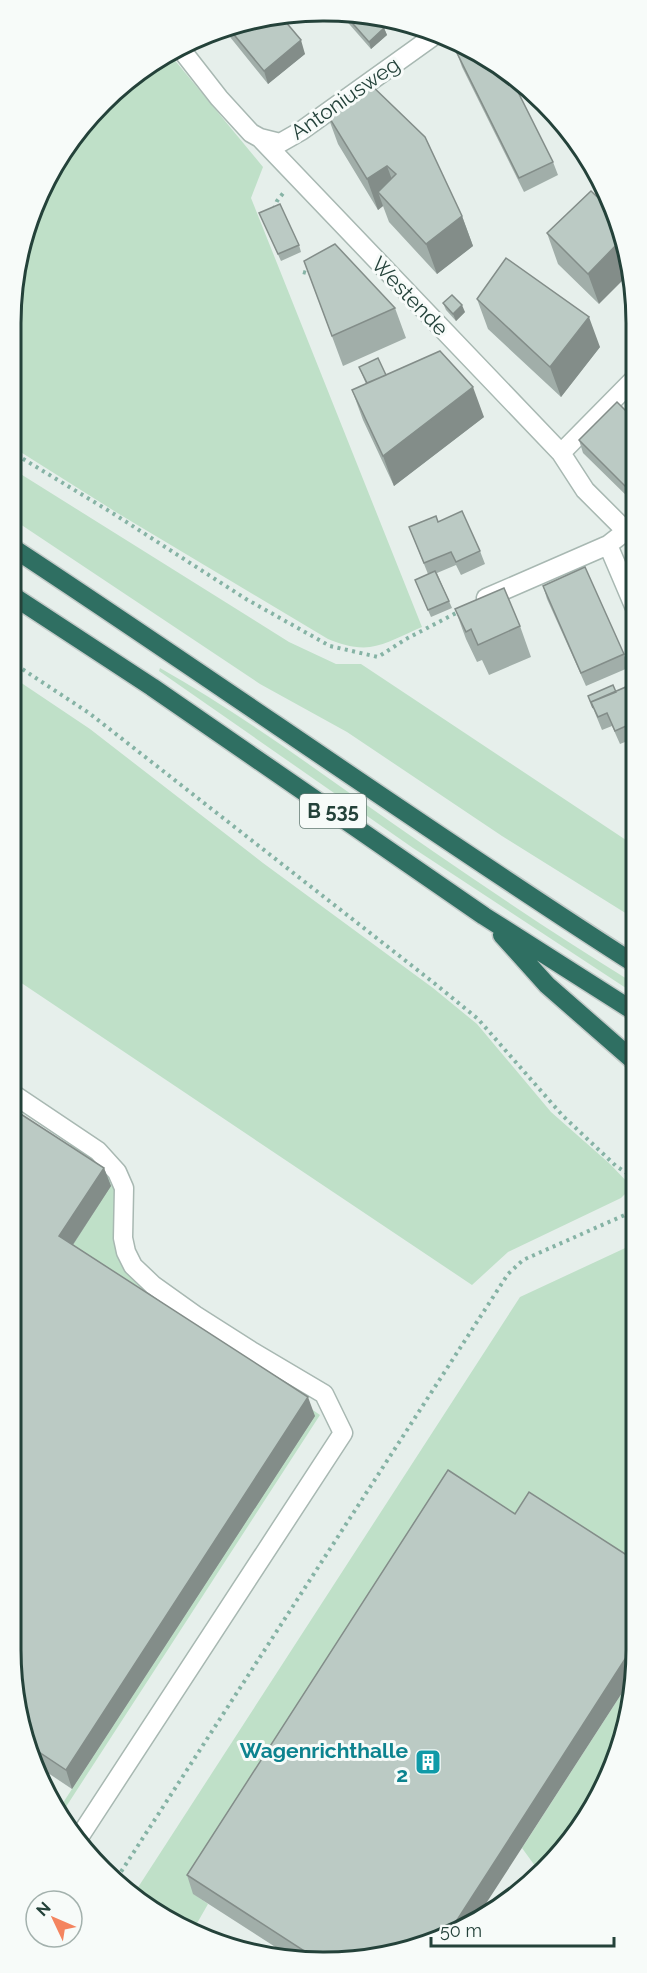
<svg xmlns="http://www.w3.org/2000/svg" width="647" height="1973" viewBox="0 0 647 1973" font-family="Raleway,sans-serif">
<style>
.green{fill:#bfe0c8}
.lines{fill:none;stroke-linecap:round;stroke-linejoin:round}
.minor-casing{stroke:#a8b8b2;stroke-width:21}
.highway-casing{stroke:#c2cac8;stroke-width:21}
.path{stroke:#86b3a5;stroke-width:4;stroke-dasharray:3 4.5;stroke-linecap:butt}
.minor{stroke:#fff;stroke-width:18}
.highway{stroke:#2f6f62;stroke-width:18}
.wall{fill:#a1aea9}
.shaded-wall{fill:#838d89}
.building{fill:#bbcac4;stroke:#838d89;stroke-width:1.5}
.labels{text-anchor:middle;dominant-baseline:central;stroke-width:6;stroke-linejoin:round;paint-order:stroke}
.shield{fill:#f7fbf9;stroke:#637a73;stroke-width:1.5}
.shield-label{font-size:20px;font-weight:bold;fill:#24423a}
.street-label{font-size:21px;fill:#24423a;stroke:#f7fbf9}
.culture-label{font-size:21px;font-weight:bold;fill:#0d838f;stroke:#f7fbf9;text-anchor:end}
.rim{fill:none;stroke:#24423a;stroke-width:3}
</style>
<rect width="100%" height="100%" fill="#e6efeb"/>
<path class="green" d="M168,52l95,115 -12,31 171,429c-15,6 -36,18 -52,20 -13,2 -31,-3 -42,-8l-209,-125 -108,-68 -1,-122 11,-81 54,-110z
M11,468l278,174 47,22h25l274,182v73l-133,-83 -155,-104 -87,-48 -249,-166z
M160,668c69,39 133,85 198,131 91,64 183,127 277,185v10l-222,-146 -254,-177z
M11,676l79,53 173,134 170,125 44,36 74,88 59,52 22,23 -11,11 -113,54 -36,33 -461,-309z
M71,1144l28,17 18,27 1,62 94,84 73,47 12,12 10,13 13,9 -258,398 -3,-4 255,-393 -248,-161 -3,-100z
M636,1243v333l-442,318 14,10 -16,28 -7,-2 -50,-38 385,-595z
M633,1676l-7,54 -42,94 -46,46 -16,-22z"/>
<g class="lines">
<g class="minor-casing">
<path id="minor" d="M180,48l39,50 32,35 9,5 20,5 21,-12 134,-96
M260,138l301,315 24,37 49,49
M561,453l73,-74
M608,545l26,61
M486,598l122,-53 18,-14
M10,1092l88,59 19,21 7,16 -1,50 3,14 7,14 20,19 42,30 58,37 71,42 19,39 -265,406"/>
</g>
<g class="highway-casing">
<path id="highway" d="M10,546c210,138 414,283 625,418
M10,594l142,93 332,229 151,96
M502,935l45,50 88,77"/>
</g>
<path class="path" d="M274,209l3,-8 7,-9
M303,272l10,3
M10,451l104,63 132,85 84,47 48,11 28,-18 54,-28
M10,661l79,52 345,270 44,36 85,97 53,50 20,13
M117,1878l391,-604 15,-14 113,-50"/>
<use href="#minor" class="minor"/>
<use href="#highway" class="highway"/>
</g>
<path class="wall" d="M279,14l26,40 -37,30 -42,-52z
M343,17l33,2 8,9 3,7 -16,14z
M457,53l96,109 5,13 -34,17 -62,-125z
M327,114l135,102 11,30 -36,28 -48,-52 -6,-16 -5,4 -40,-66z
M591,191l8,113 -41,-40 -11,-31z
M259,213l40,32 2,7 -20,9z
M304,261l91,47 11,30 -63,28z
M477,299l123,48 -39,50 -73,-68z
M443,303l22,9 -9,9 -10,-11z
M359,367l27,8 98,42 -90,69 -31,-66 -11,-30 14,-6z
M617,402l17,101 -51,-50 -4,-13z
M438,522l42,29 5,13 -24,11 -5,-10 -19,8 15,35 -21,9 -16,-37 13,-6 -19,-47z
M543,586l81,68 4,14 -42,18 -39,-87z
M455,609l65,17 11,31 -42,18 -7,-15 -5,2 -11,-23z
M635,683v55l-15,6 -8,-18 -10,4 -14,-34 28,-4z
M10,1107l94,61 7,18 -38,59 242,171 -243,373 -39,-26 -23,-113z
M187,1875l217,77 -110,7 -101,-65z"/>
<path class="shaded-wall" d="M384,28l3,7 -16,14 -2,-7z
M301,40l4,14 -37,30 -4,-13z
M387,166l11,30 -20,-4 5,14 -5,4 -11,-31z
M462,216l11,30 -36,28 -11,-30z
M622,239l9,33 -32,32 -11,-30z
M462,305l3,7 -9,9 -3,-7z
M589,317l11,30 -39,50 -11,-30z
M473,387l11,30 -90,69 -11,-30z
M634,485v18l-5,-13z
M104,1168l7,18 -45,69 -7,-19z
M308,1397l7,19 -243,373 -6,-19z
M636,1642v8l-3,26 -157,243 -26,12z"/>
<path class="building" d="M279,14l22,26 -37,31 -33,-40z
M347,17l29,2 8,9 -15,14z
M466,49l31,14 12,11 44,88 -34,16 -62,-125z
M367,81l58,56 37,79 -36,28 -48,-52 18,-18 -9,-8 -20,13 -40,-65z
M591,191l24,23 7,25 -34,35 -41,-41z
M280,204l19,41 -21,9 -19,-41z
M335,244l60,64 -63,28 -28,-75z
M506,258l83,59 -39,50 -73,-68z
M452,295l10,10 -9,9 -10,-11z
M440,351l33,36 -90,69 -31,-66z
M378,358l8,17 -19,8 -8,-16z
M617,402l16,16 -3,2 4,5v60l-5,5 -50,-50z
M462,511l18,40 -24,11 -5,-10 -27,11 -15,-36 27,-11 2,6z
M585,567l39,87 -43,19 -38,-87z
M435,571l14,30 -21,9 -13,-30z
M504,588l16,38 -42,19 -7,-16 -5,3 -11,-23z
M635,683v39l-20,9 -8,-18 -9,4 -7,-15z
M613,685l3,7 -25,10 2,6 -5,-12z
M10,1107l94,61 -45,68 249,161 -242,373 -36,-24 -20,-96z
M448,1470l67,44 14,-22 107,69v81l-186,289 -46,21 -89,6 -128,-83z"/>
<defs>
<g id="building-square" transform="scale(1.35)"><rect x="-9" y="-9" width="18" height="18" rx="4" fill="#0f9aa8" stroke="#f7fbf9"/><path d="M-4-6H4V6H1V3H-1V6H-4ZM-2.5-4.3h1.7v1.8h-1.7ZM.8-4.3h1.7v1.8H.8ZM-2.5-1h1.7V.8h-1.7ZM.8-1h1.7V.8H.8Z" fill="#fff"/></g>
</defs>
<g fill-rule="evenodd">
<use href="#building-square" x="428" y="1762"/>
</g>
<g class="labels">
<rect class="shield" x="300" y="794" width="66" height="34" rx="4.5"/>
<g class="shield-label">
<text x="333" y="811">B 535</text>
</g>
<g class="street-label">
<text transform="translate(345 98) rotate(-35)">Antoniusweg</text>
<text transform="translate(410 296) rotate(46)">Westende</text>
</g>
<g class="culture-label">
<text x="408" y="1750">Wagenrichthalle<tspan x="408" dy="24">2</tspan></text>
</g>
</g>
<path d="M0 0H647V1973H0ZM323 21H324A302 302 0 0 1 626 323V1650A302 302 0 0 1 324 1952H323A302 302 0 0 1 21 1650V323A302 302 0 0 1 323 21Z" fill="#f7fbf9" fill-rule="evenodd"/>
<path class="rim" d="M323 21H324A302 302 0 0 1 626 323V1650A302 302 0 0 1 324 1952H323A302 302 0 0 1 21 1650V323A302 302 0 0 1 323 21Z"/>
<g transform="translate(54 1919) rotate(314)"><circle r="28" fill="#f7fbf9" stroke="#a3b1ad" stroke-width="1.5"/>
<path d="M0-4.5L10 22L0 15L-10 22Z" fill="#f4845f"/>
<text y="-9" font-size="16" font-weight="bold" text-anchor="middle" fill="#24423a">N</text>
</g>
<path d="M431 1937v9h183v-9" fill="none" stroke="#24423a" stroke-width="3"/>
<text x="440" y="1937" font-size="18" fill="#24423a" stroke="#f7fbf9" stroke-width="4.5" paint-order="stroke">50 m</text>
</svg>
